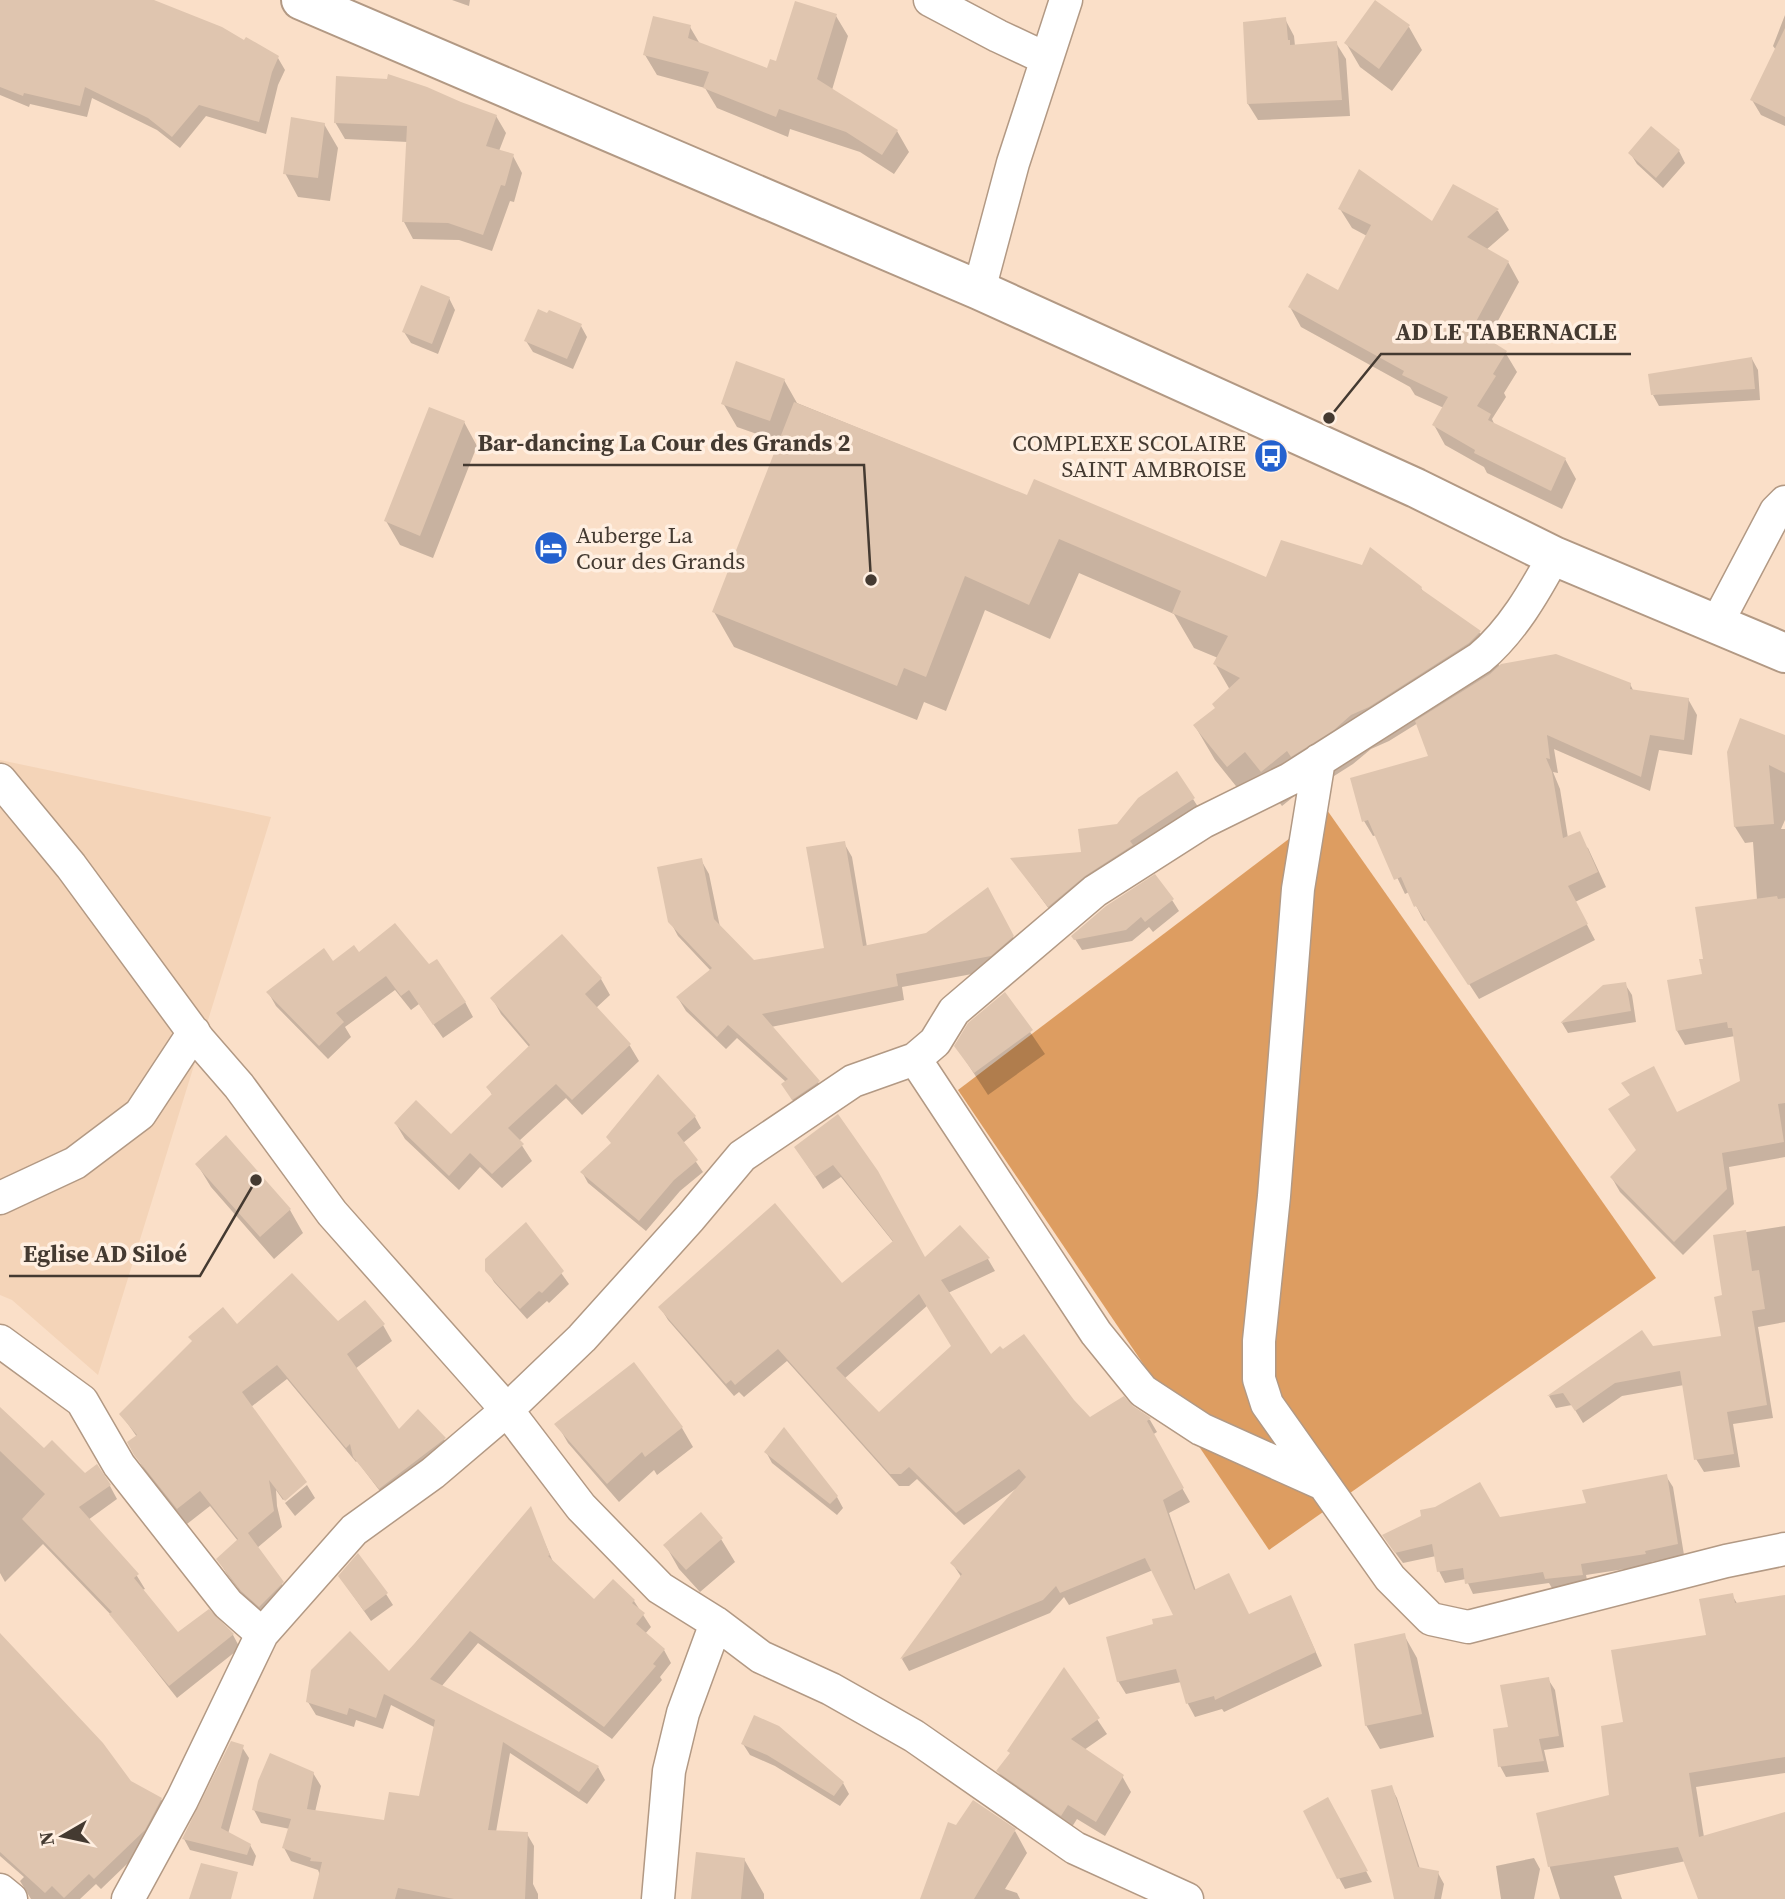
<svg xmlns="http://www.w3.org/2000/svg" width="1785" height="1899" viewBox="0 0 1785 1899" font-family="'Source Serif 4',serif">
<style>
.built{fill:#f4d4b8}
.forest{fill:#dd9d61}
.shadow{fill:#0003;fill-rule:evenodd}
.building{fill:#dfc5af;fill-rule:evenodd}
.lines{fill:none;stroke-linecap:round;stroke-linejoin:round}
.minor-casing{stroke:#b29984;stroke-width:35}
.tertiary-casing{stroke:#b29984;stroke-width:42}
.minor{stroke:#fff;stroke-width:32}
.tertiary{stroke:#fff;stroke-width:38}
.labels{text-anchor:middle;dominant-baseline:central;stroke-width:7;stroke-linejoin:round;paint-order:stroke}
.poi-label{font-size:23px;fill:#443a31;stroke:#ffefe1;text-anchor:end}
.leader{fill:none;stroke:#443a31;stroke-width:2.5}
.callout-dot{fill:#443a31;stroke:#ffefe1;stroke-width:2.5}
.callout-label{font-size:24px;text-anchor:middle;font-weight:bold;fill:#443a31;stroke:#ffefe1;stroke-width:7;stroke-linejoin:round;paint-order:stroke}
</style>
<rect width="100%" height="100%" fill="#fadfc8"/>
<path class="built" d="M0,760l271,57 -173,558 -86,-75 -12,-5z"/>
<path class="forest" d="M1327,810l329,468 -387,272 -311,-460z"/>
<path class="shadow" d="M0,0h149l129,58 7,12 -7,15 -12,49 -60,-18 -26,32 -23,-18 -65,-32 -5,19 -57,-13 -1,3 -29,-12z
M452,0h18l-1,6z
M1785,15v111l-24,-11 -9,-15 24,-50 -3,-4z
M836,16l12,20 -16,54 65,41 12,21 -15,22 -34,-22 -70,-23 -2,8 -71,-29 -12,-20 -48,-13 -12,-20 45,-28 10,17 68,27z
M1285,19l9,17 1,10 41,-3 10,16 4,57 -92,4 -10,-16z
M1409,27l13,23 -30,41 -32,-24 -14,-24z
M496,116l10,17 -7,18 14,5 9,17 -8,29 -4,-1 -18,50 -33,-11 -46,-1 -9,-17 4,-80 -63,-3 -10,-17z
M324,124l14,24 -8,53 -32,-4 -13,-24z
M1679,151l6,12 -22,25 -26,-24 -7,-11z
M1454,186l44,25 11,19 -23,20 22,12 11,20 -32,59 18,11 12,20 -13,21 2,4 -14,22 3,7 70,33 11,20 -14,30 -75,-36 -3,-6 -39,-22 -11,-20 10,-17 -29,-13 -5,-8 -109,-60 -11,-20 49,-14 28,-57 -15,-8 -12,-19 93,15z
M449,298l6,12 -17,44 -27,-11 -7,-11z
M581,326l6,11 -14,32 -40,-17 -7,-11z
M1752,359l6,11 2,30 -101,6 -6,-11z
M784,380l13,23 231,94 239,82 154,9 3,5 56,40 20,34 130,17 4,8 54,7 9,16 -5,40 -33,-5 -9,41 -96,-42 4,24 -5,-1 7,17 8,49 20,10 18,39 -31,15 20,38 -116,59 -52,-79 -3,1 -15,-29 -4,2 -28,-59 -4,1 -9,-15 67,-63 -13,-35 -29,18 -18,8 -18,15 -41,26 -4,-5 -26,21 -15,-20 -19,15 -33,-41 -20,-34 22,-17 13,-19 -15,-26 3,-6 -24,-10 -20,-34 -95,-41 -29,66 -65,-29 -39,101 -22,-9 -7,18 -183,-73 -20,-35 66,-170 -43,-15 -14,-24z
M464,422l13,24 -44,112 -33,-13 -14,-24z
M1785,737v83l-4,9h4v328l-56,10 5,37 -51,51 -63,-63 -8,-14 25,-27 -6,-55 -8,-12 54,30 65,-32 -7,-46 -50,9 -8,-14 27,-55 1,-16 52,-60 -4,-58 -8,1 -10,-16 -6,-75z
M1193,799l7,11 -145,107 -42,-57 70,-7 35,-28z
M844,843l8,14 15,90 59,-13 69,-31 25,48 -21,18 -97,18 2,13 -133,27 47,55 8,14 -25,17 -10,-15 -5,-16 -49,-44 -11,11 -40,-38 -8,-13 33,-27 -33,-35 -8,-15 31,-61 8,14 11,53 34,35 72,-12z
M1172,900l7,11 -26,21 -4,-5 -17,14 -50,9 -9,-14z
M562,937l39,42 9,16 -14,13 34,38 9,15 -57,54 -16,-17 -47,43 13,20 -30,27 -22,-21 -21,23 -54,-51 -9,-15 55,13 42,-41 -5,-8 42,-40 -29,-34 -9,-16z
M359,954l69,13 37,35 8,15 -30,21 -24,-34 -8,6 -16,-20 -50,37 6,10 -23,22 -52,-53 -8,-14z
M1625,984l7,11 4,27 -68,11 -6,-10 42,-37z
M1005,995l40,59 -57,41 -32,-49z
M659,1077l36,40 6,11 -18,15 20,29 -23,19 -34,40 -58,-48 -6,-11 31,-28z
M837,1116l88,143 34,-32 29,32 7,12 -47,22 42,63 82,45 18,18 41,-12 19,13 7,12 -5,3 38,67 -21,11 27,78 53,24 48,-5 25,56 -98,46 -2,-3 -27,8 -7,-13 -7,-22 -55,12 -8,-13 37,-56 21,-9 -23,-46 -84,35 -5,-8 -14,16 -141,58 -7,-12 60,-81 -10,-15 65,-75 -53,37 -47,-46 -8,7h-10l-112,-125 -43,36 -5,-5 -5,4 -66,-76 -8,-13 182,-22 52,-42 -53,-66 -18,12 -19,-29zM928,1305l25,42 -74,67 -35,-35z
M226,1138l64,72 13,23 -29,26 -63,-72 -14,-23z
M526,1224l43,60 -20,19 -2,-2 -20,18 -33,-37 -7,-12z
M1785,1226v96l-27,5 15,91 -40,6 7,43 -36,5 -8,-13 -12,-74 -62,11 -39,27 -11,-18 -16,3 -7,-12 93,-63 10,15 71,-11 1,-40 -9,-60z
M338,1324l45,1 9,16 -37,28 44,62 45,8 9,16 -64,48 -32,-42 -1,1 -69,-83 -36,28 54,75 -22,18 -7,-10 1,16 5,21 -25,21 34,50 -22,23 -17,-14 -25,-33 -9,-15 20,-18 -28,-35 -23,18 -42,-53 -16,-28 8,-6 -16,-23 116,-87z
M0,1409l45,42 40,24 25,11 7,13 -29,21 49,56 8,13 -3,1 36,45 30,-24 25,24 7,13 -63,50 -64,-81 -70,-73 -38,38 -5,-9z
M557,1424l125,4 11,19 -36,28 -3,-5 -35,32 -51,-59z
M766,1452l71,45 6,11 -6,7 -65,-52z
M1666,1476l7,11 11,68 -33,7v3l-65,10 2,10 -35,5 -4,-7 -76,11 -7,-15 -21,4 -6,-12 -3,-15 -33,7 -12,-16 108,-28 89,-14z
M307,1485l8,13 -20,18 -10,-13z
M530,1509l24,55 40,38 40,-1 17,26 -6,7 19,16 7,13 -11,14 2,3 -50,59 -134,-96 -37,44 157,80 7,13 -18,24 -77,-51 -14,79 31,2 7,12 -1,38 5,10v5h-223l5,-24 -2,-5 -27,-9 -7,-13 6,-19 -29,-6 -7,-13 59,-37 8,13 -6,26 71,10 34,-24 16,-70 -45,-23 -8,24 -27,-9 -2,7 -38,-12 -8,-13 81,-28z
M721,1539l14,23 -35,30 -21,-23 -13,-23z
M347,1587l39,7 7,11 -22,16z
M1732,1595l6,10 47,-8v176l-89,14 8,50 81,-23v85h-84l-15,-38 -72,15 8,23h-62l-10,-31 -12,-54 73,-17 14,-73 83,-88z
M1404,1635l13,23 17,79 -54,12 -14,-24z
M0,1637l130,146 31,16 6,11 -16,31 -50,48 -5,-5 -16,15h-49l-11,-18 4,-4 -24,-21z
M1064,1670l43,64 -23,16 38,26 9,16 -26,44 -28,-17 -7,11 -63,-44 -9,-15 13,-16z
M1548,1679l7,11 9,57 -20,3 5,22 -43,5 -6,-11 10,-37z
M743,1744l100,39 6,11 -9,12 -65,-40 -25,-11z
M242,1747l7,11 -21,76 22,11 6,11 -3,10 -63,-16 -6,-11z
M1391,1787l6,11 23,71 18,4 6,11 -3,15h-45z
M1327,1800l45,82 -27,7 -6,-11z
M1015,1831l12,22 -22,36 12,4 3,6h-98z
M1534,1858l6,11 -6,30h-33l-5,-33z
M744,1859l20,35v5h-72z"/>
<path class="building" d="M0,0h154l68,27 22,13 2,-3 33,19 -7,16 -13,50 -60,-17 -27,32 -24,-19 -63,-31 -5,19 -56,-13 -1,3 -23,-9z
M1375,0l35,25 -31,44 -35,-26z
M795,1l42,13 -20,65 81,51 -16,25 -36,-23 -67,-23 -3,8 -73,-29 6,-16 -66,-17 10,-39 38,9 -3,13 79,30 3,-9 6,2z
M1286,17l2,23h2v5l47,-4 5,59 -95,4 -4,-82z
M1785,28v89l-35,-17z
M388,74l39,13 34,15 36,13 -11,31 28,8 -9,32 -4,-1 -18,50 -35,-12 -46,-1 5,-96 -73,-3 2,-47 51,3z
M291,117l34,6 -7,55 -35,-4z
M1651,126l29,24 -24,28 -28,-25z
M1359,169l73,52 21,-37 46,25 -32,28 42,24 -37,68 35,22 -14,23 3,2 -19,30 14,8 -3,6 78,38 -15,33 -77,-38 1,-3 -43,-25 16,-28 -46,-22 2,-4 -116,-64 19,-34 31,17 33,-65 -33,-16z
M421,285l29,12 -18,47 -30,-12z
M538,309l9,4 2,-3 33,14 -15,35 -43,-18z
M1752,357l3,32 -104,6 -3,-21z
M736,361l49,18 -15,42 -49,-17z
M794,402l233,93 7,-16 232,98 15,-37 81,25 8,-18 52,40 -1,2 60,42 -12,12 -100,64 -18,8 -17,15 -43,27 -4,-6 -26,21 -16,-20 -18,15 -34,-42 22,-17 -3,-4 28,-26 -27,-14 15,-28 -56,-23 9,-22 -122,-52 -30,66 -64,-29 -39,101 -22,-9 -7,18 -185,-74z
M429,407l36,14 -45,115 -36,-15z
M1556,654l75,29 -1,6 59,9 -5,42 -34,-5 -9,42 -94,-42 3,24 -4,-1 6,14 11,66 17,-7 18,41 -30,14 20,38 -120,61 -52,-79 -2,1 -13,-30 -7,3 -26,-60 -6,2 -12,-44 78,-22 -13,-35 75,-47 11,-10z
M1740,718l45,17v38l-16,-8 5,59 -40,3 -7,-75z
M1177,771l18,27 -65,43 3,4 -48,31 -37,31 -38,-49 71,-6 -3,-23 39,-5 21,-26z
M845,841l18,105 63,-13 62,-46 26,49 -23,20 -95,18 2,12 -136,28 58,67 -28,19 -11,-16 7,-5 -60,-54 -11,12 -41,-40 36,-29 -44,-46 -11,-55 45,-9 12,61 40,41 70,-12 -18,-101z
M1155,874l19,25 -29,23 -4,-5 -15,13 -52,10 -3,-4 35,-30z
M1777,896l1,3 7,-1v205l-7,1 6,38 -62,11 5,36 -53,53 -64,-65 26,-27 -28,-41 22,-14 -9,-12 33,-17 23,46 63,-31 -8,-53h-4l-1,-6 -51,9 -9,-51 35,-6 -3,-15h4l-8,-52z
M395,923l34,41 8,-5 29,43 -33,23 -24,-35 -8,6 -15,-20 -50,37 8,9 -25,24 -53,-54 58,-44 9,13 21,-16 5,7z
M562,934l40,44 -17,16 46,50 -59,56 -16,-16 -48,44 16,16 -32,30 -22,-21 -21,23 -55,-53 22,-23 35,34 41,-40 -6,-7 44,-42 -40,-47z
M1626,982l5,29 -71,12 43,-38z
M1005,992l28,38 -59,43 -20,-27 14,-23z
M658,1074l38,42 -19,17 21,27 -24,20 -35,41 -59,-49 31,-29 -5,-6z
M838,1114l40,57 47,86 35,-32 30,33 -49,22 50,74 9,-8 3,3 21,-15 50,66 16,17 34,-21 9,10 18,12 -4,3 37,67 -21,12 31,90 35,-17 20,41 42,-19 25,57 -101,48 -1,-4 -28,8 -10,-35 -59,13 -11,-45 47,-13 -1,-5 21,-4 -28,-57 -85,35 -4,-7 -13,14 -143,59 62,-85 -12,-11 76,-86 -7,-8 -63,44 -47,-46 -8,7h-11l-112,-125 -43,36 -4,-5 -5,4 -68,-77 117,-104 67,80 51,-42 -60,-76 -18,12 -21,-30zM919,1294l32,52 -72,66 -43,-44z
M226,1135l65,74 -31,28 -65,-73z
M526,1222l38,49 -22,22 -3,-2 -19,18 -35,-38v-12z
M1746,1230l6,41 7,-1 6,39 -13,2 15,94 -40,7 7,42 -40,6 -14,-89 -65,12 -40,28 -12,-18 -16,3 95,-66 11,16 68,-10 -7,-39 8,-2 -9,-60z
M292,1273l46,48 27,-21 20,24 -38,30 52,75 19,-20 28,29 -67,51 -26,-32 -3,-13 -4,4 -69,-83 -35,27 65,90 -22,19 -16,-21 5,31 -26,22 36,49 -25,25 -18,-16 -25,-32 22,-20 -38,-48 -23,18 -43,-54 -7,-13 10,-7 -18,-21 73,-73 -4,-4 35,-30 14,17z
M634,1362l49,65 -38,30 -3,-5 -35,32 -53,-60z
M0,1407l44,41 8,-8 33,33 12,-9 14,21 -32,22 60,67 -5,4 44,54 31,-23 25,25 -65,52 -60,-72 3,-2 -90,-93 23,-25 -45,-43z
M784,1427l54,69 -8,8 -66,-52z
M1667,1474l11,70 -33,7 1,3 -65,10 2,11 -38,4 -2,-7 -78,12 -2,-16 -26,4 -5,-28 -37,9 -13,-18 39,-19 -1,-6 15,-3 45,-25 20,35 86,-14 -4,-13z
M531,1506l19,49 -2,1 46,43 19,-20 22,21 -3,3 13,10 -9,11 29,25 -12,15 3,2 -52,61 -134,-96 -40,48 169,87 -20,26 -76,-50 -15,88 40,2 -3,67h-71l-56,-11 -3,11h-82l9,-37 -12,-1 1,-3 -29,-10 9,-29 -39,-9 6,-29 12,-28 44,19 -7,37 77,11 5,-28 30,4 16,-76 -51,-26 -8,24 -27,-10 -2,7 -41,-13 5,-32 39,-39 39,40 26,-28z
M701,1512l22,26 -37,32 -23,-25z
M358,1553l30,40 -24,18 -26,-35z
M1733,1593l2,10 50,-8v162l-96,16 10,64 86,-25v87h-87l-20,-52 -130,20 -12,-54 73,-18 -8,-69 22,-4 -12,-72 95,-15 -7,-36z
M0,1633l103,110 28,38 31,17 -17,32 -51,49 -5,-5 -25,24 -12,-12 -7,7 -45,-41z
M1405,1633l17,81 -57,12 -11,-82z
M1064,1667l36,51 -29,21 53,36 -28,47 -28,-17 -7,11 -65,-45 14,-18 -3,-2z
M1549,1677l10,59 -20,3 5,22 -46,6 -5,-38 15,-2 -8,-42z
M754,1715l25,11 65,56 -10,14 -67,-41 -26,-11z
M231,1741l13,4 -23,83 30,16 -4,11 -65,-16z
M1392,1785l26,82 21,4 -5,28h-40l-23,-109z
M1328,1797l40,74 -31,8 -34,-68z
M973,1800l43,29 -42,70h-54l28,-77 8,3z
M696,1852l49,6 -4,41h-50z
M201,1863l37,9 -7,27h-42z"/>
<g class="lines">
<g class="minor-casing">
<path id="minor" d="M930,0l68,36 49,23
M979,290l34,-127 53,-163
M1717,623l59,-112 9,-9
M1319,760l-21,129 -24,307 -15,145v38l8,25 123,174 41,41 37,8 258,-66 59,-12
M0,780l71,86 128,174 40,46 93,127 175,197 74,97 79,81 56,35 45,34 70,32 83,47 161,112 112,51
M915,1059l181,274 47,58 58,38 122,55
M0,1198l75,-35 65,-49 54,-82
M0,1341l82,60 37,64 109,139 34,30
M0,1890l11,9
M128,1899l54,-99 80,-166 92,-104 79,-57 74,-63 75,-72 108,-120 52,-62 111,-75 62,-22 20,-17 19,-31 141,-120 108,-69 87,-43 190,-121c32,-27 54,-65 74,-102
M658,1899l11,-128 14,-58 33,-90"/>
</g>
<g class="tertiary-casing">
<path id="tertiary" d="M301,0l678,290 437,198 138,68 231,97"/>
</g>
<use href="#minor" class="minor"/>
<use href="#tertiary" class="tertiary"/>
</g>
<defs>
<g id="bus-disc" transform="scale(1.75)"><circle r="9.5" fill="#2562cf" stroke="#ffefe1"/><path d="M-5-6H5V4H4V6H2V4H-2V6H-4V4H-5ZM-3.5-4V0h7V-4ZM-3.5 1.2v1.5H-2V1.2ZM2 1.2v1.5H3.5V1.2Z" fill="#fff"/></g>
<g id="hotel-disc" transform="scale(1.75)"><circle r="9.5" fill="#2562cf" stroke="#ffefe1"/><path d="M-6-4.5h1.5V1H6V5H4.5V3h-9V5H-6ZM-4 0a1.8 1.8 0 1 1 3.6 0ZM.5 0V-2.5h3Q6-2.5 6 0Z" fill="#fff"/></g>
</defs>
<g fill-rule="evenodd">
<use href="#bus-disc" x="1271" y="456"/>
<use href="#hotel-disc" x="551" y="548"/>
</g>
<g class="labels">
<g class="poi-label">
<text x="1246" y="443">COMPLEXE SCOLAIRE<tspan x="1246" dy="26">SAINT AMBROISE</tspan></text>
<text x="576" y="535" text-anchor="start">Auberge La<tspan x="576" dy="26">Cour des Grands</tspan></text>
</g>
</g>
<path class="leader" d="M1329 418L1381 354H1631M871 580L864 465H463M256 1180L200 1276H9"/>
<g class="callout-dot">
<circle cx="1329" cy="418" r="7"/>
<circle cx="871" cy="580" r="7"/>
<circle cx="256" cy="1180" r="7"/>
</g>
<g class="callout-label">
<text x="1506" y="340">AD LE TABERNACLE</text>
<text x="664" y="451">Bar-dancing La Cour des Grands 2</text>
<text x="105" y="1262">Eglise AD Siloé</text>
</g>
<g transform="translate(63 1836) rotate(261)" stroke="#ffefe1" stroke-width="5" paint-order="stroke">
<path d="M0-5L12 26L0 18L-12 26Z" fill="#443a31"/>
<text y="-10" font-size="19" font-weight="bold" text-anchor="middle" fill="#443a31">N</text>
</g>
</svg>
